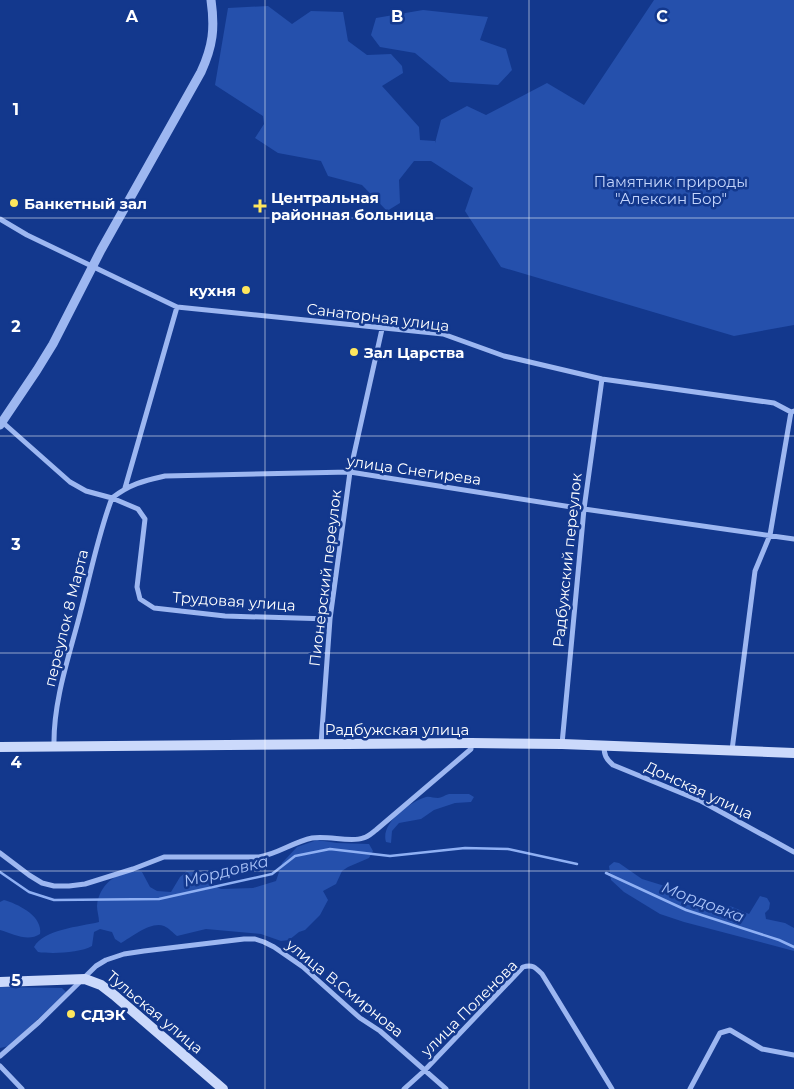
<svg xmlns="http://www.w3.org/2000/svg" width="794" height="1089" viewBox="0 0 794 1089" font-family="Montserrat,sans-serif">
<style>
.green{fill:#2550ac}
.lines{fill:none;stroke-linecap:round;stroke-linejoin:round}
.stream{stroke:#8fb0f4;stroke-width:2.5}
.minor{stroke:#9db7f1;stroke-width:5}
.tertiary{stroke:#9db7f1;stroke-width:9}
.secondary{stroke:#cbd9fb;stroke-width:10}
.grid{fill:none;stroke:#fff;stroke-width:1;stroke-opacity:0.55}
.poi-dot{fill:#ffe75d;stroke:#13388d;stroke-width:2}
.labels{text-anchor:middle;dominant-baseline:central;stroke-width:5;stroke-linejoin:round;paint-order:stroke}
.park-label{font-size:15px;fill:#c4d5fc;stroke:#13388d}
.poi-label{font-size:15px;font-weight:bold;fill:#fff;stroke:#13388d;text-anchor:start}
.street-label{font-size:15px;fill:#fff;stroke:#13388d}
.water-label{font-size:16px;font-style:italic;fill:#a9c2f8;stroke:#13388d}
.grid-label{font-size:16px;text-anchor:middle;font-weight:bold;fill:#fff;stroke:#13388d;stroke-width:5;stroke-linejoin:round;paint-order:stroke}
</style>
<rect width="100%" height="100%" fill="#13388d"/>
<path class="green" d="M654,0h140v325l-60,11 -233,-69 -36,-56 8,-23 -42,-27h-17l-15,19 1,23 -13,8 -25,-26 -34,-9 -7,-15 -43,-8 -23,-15 9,-14 -1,-8 -48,-31 13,-77 40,-2 24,18 19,-13 32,1 5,29 19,14 24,-1 11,12 1,7 -21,13 37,41 1,13 15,1v2l6,-23 26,-14 19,9 61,-32 37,22z
M423,10l65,7 -8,23 26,9 6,21 -14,15 -48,-3 -35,-29 -35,-6 -9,-12 5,-17z
M449,794h20l5,3 -3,5 -16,1 -21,7 -13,9 -22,4 -7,8 -1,12 -5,-1c-6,-19 24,-40 40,-45 4,-1 7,1 12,1 3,0 7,-3 11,-4z
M317,840l20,3 32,1 4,7 -4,7 -21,9 -6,4 -6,13 -13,7 5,9 -8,15 -15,15 -6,2 -10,8 -8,1 -20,-7 -55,-5 -29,7c-4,-3 -8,-8 -13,-10 -13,-5 -32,11 -43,17l-6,-4 -3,-7 -12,-3 -6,3 -2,14c-12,7 -40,8 -54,6l-4,-5c10,-18 45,-20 65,-25 0,-5 -2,-11 -2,-16 2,-23 23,-37 45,-34l8,15 7,4 14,1 9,-15 7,-6 13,3 10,10 11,5 32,-1 23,-7 6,-18 15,-16z
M614,862l5,1 23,16 26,8 11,8 21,5 18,10 12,-4 19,8 11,-18 7,2 3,5 -1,6 -4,4 1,6 19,4 9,5v23l-110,-29 -24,-8 -36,-22 -13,-12 -2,-14z
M4,900c14,4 39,16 36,34 -12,8 -27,0 -40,-4v-28z
M0,987l62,1 4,4 -2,3 -55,51 -9,2z"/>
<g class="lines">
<path class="stream" d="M0,872l29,20 25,8 105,-1 113,-25 23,-18 35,-7 60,7 75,-8 43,1 69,15
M606,873l80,37 93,30 15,7"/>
<path class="minor" d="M0,219l27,16 150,72 266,27 61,22 98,23 172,24 17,9 3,-1
M0,420l70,62 16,9 26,7c18,-14 31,-17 53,-22l185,-4 234,37 210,30
M125,488l52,-181
M321,744l9,-125 20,-147 32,-143
M562,744l22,-235 18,-130
M54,746c-1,-46 16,-92 27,-136 10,-38 17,-75 31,-112l26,11 7,10 -8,68 3,12 14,9 71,8 105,3
M604,746c0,9 2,13 9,19l88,36 93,51
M732,750l23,-179 15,-36 21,-123
M0,853l29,22 13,8 12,3h15l16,-2 48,-15 31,-12h95c19,-3 34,-15 53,-19 15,-3 39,5 51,0 5,-1 9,-5 13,-8l95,-81v-6
M0,1056l39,-34 57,-56 10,-6 18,-6 20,-3 100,-12h11l9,3 10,5 29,20 57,51 20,13 66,58
M0,1066l22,23
M404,1089l20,-18 99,-104c9,-3 12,0 19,7l70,115
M690,1089l30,-56 10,-3 32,19 32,6"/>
<path class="tertiary" d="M0,425l37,-55 16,-26 48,-94 100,-178c12,-26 14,-44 10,-72"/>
<path class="secondary" d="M0,747l471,-4 91,1 232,9
M0,982l85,-3 16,6 13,10 109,94"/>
</g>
<path class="grid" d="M265,0v1089M529,0v1089M0,218h794M0,436h794M0,653h794M0,871h794"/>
<g class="poi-dot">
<circle cx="14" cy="203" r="5"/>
<path d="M257.5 198.5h5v5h5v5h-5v5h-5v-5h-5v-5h5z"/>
<circle cx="246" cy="290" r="5"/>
<circle cx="354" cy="352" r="5"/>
<circle cx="71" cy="1014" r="5"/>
</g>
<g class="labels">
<g class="park-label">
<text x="671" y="181">Памятник природы<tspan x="671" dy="17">"Алексин Бор"</tspan></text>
</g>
<g class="poi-label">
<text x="271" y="197">Центральная<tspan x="271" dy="17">районная больница</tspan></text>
<text x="24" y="203">Банкетный зал</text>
<text x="236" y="290" text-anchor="end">кухня</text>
<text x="364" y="352">Зал Царства</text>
<text x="81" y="1014">СДЭК</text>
</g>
<g class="street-label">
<text transform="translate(378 317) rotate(7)">Санаторная улица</text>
<text transform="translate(414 470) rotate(8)">улица Снегирева</text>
<text transform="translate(567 560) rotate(-84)">Радбужский переулок</text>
<text transform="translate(325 578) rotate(-83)">Пионерский переулок</text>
<text transform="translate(234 601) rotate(4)">Трудовая улица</text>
<text transform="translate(66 618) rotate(-76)">переулок 8 Марта</text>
<text x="397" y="729">Радбужская улица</text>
<text transform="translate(699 790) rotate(25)">Донская улица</text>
<text transform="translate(345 988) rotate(39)">улица В.Смирнова</text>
<text transform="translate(469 1008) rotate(-45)">улица Поленова</text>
<text transform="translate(155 1012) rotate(40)">Тульская улица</text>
</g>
<g class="water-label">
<text transform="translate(226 871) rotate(-14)">Мордовка</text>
<text transform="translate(703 902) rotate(21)">Мордовка</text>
</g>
</g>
<g class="grid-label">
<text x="132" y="22">A</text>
<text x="397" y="22">B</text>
<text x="662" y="22">C</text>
<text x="16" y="115">1</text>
<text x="16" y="332">2</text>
<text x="16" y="550">3</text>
<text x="16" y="768">4</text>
<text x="16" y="986">5</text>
</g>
</svg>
